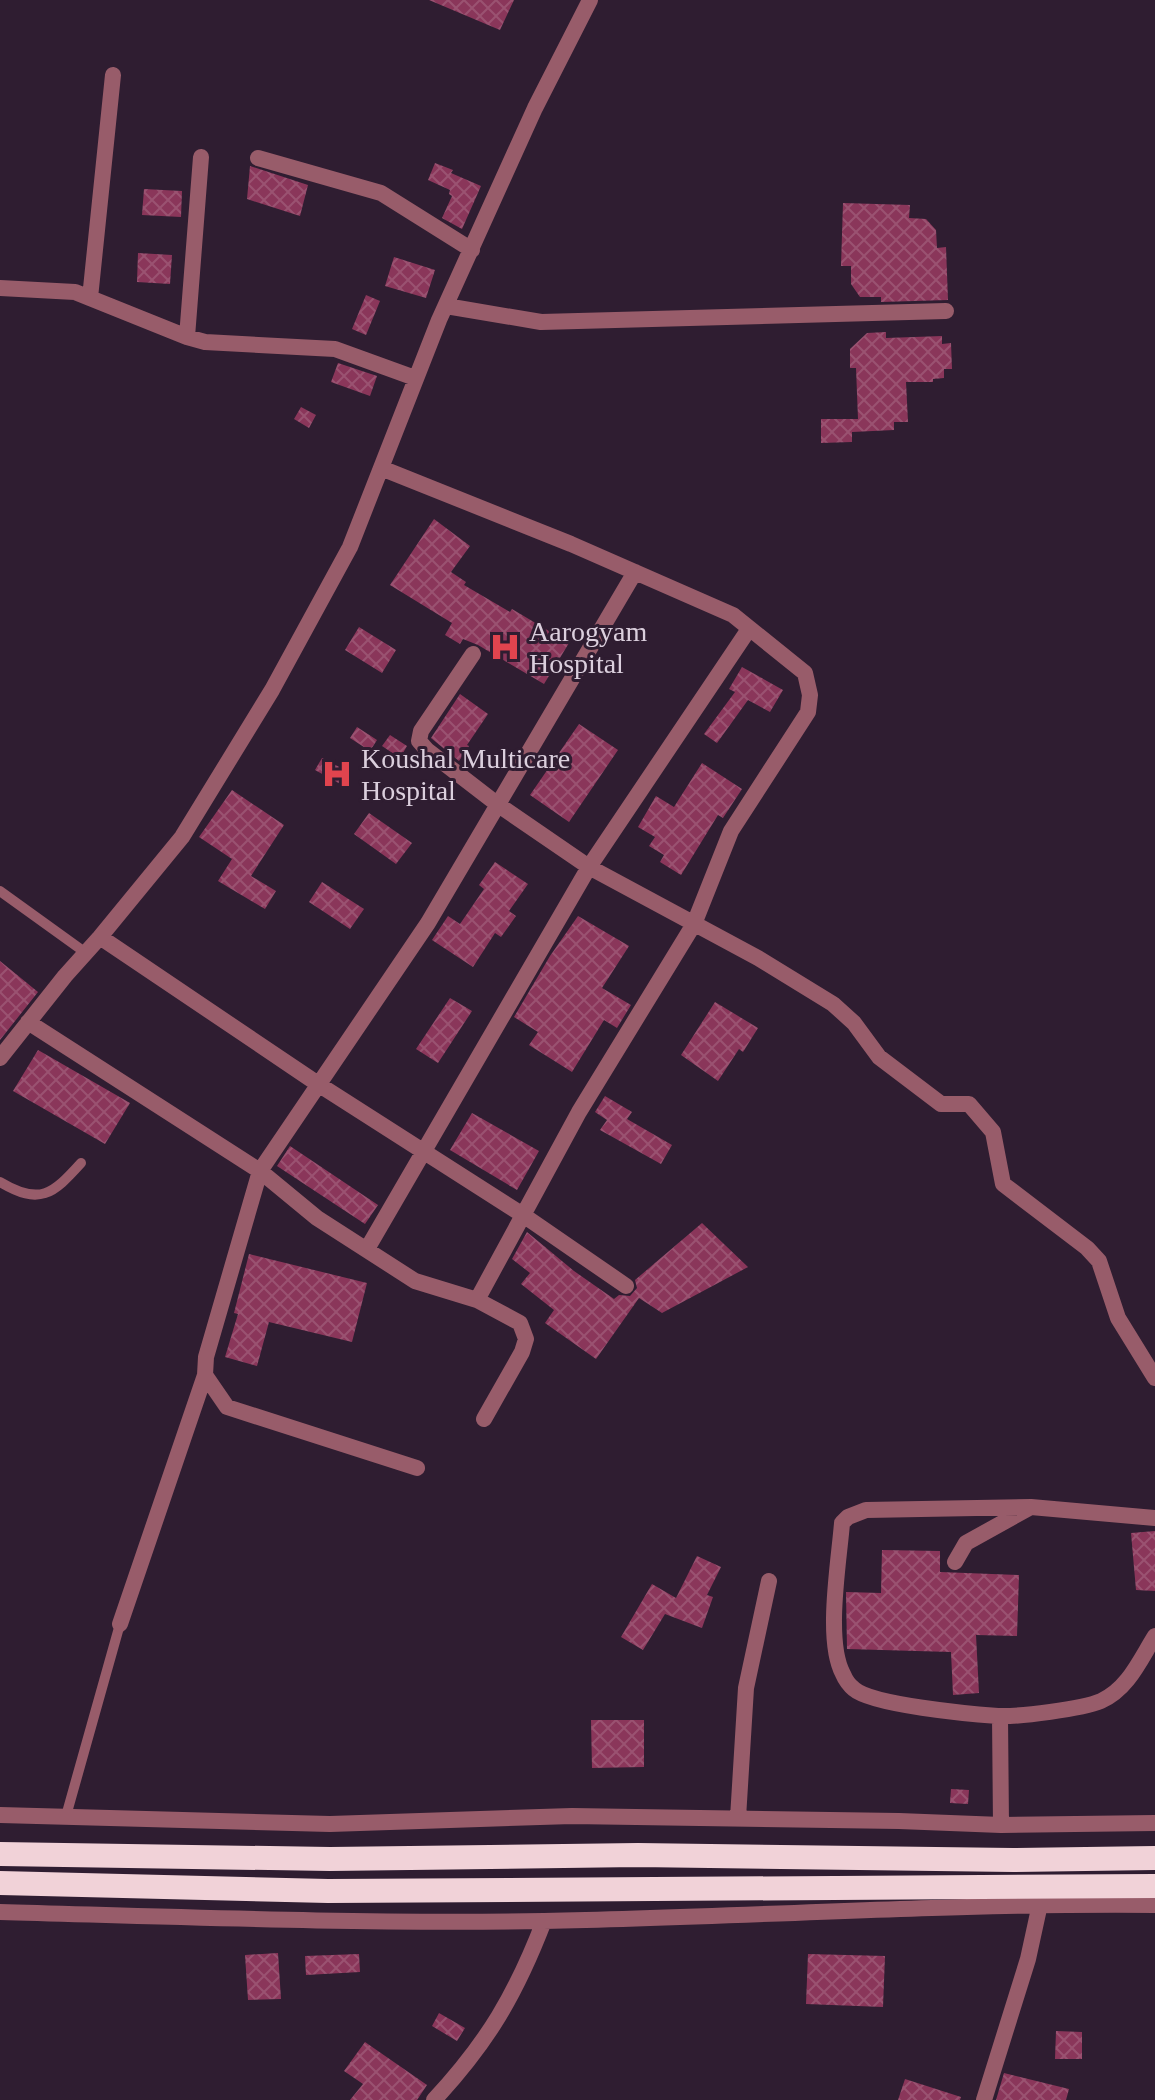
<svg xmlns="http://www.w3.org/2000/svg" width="1155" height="2100" viewBox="0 0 1155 2100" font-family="Georgia,serif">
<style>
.building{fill:url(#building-cross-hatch)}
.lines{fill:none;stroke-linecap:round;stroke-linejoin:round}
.lane{stroke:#985c6a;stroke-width:10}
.street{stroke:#985c6a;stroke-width:16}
.highway{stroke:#f1d2d8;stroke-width:24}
.labels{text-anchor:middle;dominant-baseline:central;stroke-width:6;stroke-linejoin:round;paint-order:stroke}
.poi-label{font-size:28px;fill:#dbcfdd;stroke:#2f1d31;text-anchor:start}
</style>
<defs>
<pattern id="building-cross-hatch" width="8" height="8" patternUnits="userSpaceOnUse" patternTransform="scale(2)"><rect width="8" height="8" fill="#8a365a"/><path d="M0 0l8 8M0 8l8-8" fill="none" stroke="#9a5271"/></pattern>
</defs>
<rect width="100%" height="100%" fill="#2f1d31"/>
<path class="building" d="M429,0h85l-14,30z
M435,163l18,7 -2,3 30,13 -19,43 -20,-11 10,-22 -3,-2 1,-4 -22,-10z
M250,166l58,19 -8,31 -53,-17z
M144,189l38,2 -1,26 -39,-2z
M843,203l67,2 -1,13 17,1 10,11 1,18 9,-1 2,53 -67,2v-5h-21l-9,-13v-18h-10z
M138,253l34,2 -2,29 -33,-2z
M394,257l41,13 -9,28 -41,-12z
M366,295l14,6 -14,34 -14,-6z
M886,332v6l56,-2v8l9,-1 1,26h-8v9l-11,1v3h-27l2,40h-14v8l-42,2v10l-31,1v-24h37l-2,-51h-6v-19l17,-16z
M338,363l39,13 -7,20 -39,-14z
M301,407l15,8 -7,13 -15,-9z
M434,519l36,27 -19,26 15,10 -2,3 46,27 2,-3 57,34 -25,41 -66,-39 -15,-6 -3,5 -15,-9 7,-12 -62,-38z
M359,627l37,23 -14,23 -37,-23z
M742,667l41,23 -13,22 -22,-12 -31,43 -13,-9 31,-42 -6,-3z
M460,694l28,20 -21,31 2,1 -10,15 -28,-23z
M579,724l39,26 -49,72 -39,-27z
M357,727l20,13 -7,11 -20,-13z
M390,735l17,11 -7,12 -18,-12z
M322,758l29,15 -7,13 -29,-16z
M702,763l40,26 -19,29 -5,-3 -37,60 -21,-13 4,-7 -15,-9 6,-9 -17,-10 18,-31 18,11z
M232,790l52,35 -33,51 25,15 -11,18 -47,-28 14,-22 -33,-22z
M369,813l43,30 -16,21 -42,-30z
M495,862l33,22 -19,27 7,5 -15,21 -6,-4 -22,34 -41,-27 16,-24 12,8 24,-35 -5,-4z
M322,882l42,27 -14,20 -41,-27z
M578,916l51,30 -27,42 29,17 -14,23 -13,-8 -32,52 -43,-27 9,-13 -24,-15 36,-61z
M0,961l38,31 -38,48z
M450,998l22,13 -34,52 -22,-14z
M715,1002l43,26 -15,24 -4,-3 -21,32 -37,-26z
M38,1050l92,53 -25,41 -92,-53z
M605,1096l27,16 -5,7 45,26 -11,19 -61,-34 7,-10 -12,-8z
M472,1113l67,38 -22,39 -67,-40z
M290,1146l88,59 -13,19 -88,-58z
M702,1223l46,44 -86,46 -23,-15 -43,61 -51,-36 9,-13 -33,-26 9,-11 -18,-14 15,-27 47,39 40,28 5,-4 11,1 7,-8 -2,-8z
M249,1254l118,29 -15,59 -83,-20 -12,44 -32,-9 13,-43 -4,-1z
M1155,1531v60l-19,-1 -5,-57z
M882,1550l58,1v21l79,3 -2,61 -41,-1 3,58 -26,2 -2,-43 -104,-3 -1,-57 35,1z
M697,1556l24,11 -14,28 6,2 -11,31 -37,-14 -22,36 -22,-13 31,-53 24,14z
M591,1720h53v47l-52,1z
M951,1789l18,1 -1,14 -18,-1z
M278,1953l3,46 -33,1 -3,-45z
M359,1954l1,18 -54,3 -1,-19z
M808,1954l77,2 -2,51 -77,-3z
M439,2013l26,15 -8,13 -25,-15z
M1056,2031l26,1v27h-27z
M365,2042l62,43 -10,15h-67l13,-16 -19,-13z
M1004,2073l65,16 -3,11h-70z
M905,2079l56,18 -1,3h-62z"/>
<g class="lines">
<path class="lane" d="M0,891l86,62
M0,1182c40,24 53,12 81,-19
M66,1816l54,-192"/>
<path class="street" d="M258,158l123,35 91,57
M0,288l75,4 112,45 18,5 130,7 80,29
M90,298l23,-223
M446,306l95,16 405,-11
M187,337l14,-180
M381,468l190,76 162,71 72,58 5,22 -2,17 -77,119 -37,93 -115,188 -102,188
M473,654l-52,77 -2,10 8,9 70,54 92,63 169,91 75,46 21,19 25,34 62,47h28l24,28 10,52 84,64 12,13 19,57 37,60
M100,937l218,147 205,131 103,71
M28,1022l232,149 57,47 98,63 62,19 43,23 6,16 -4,13 -38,67
M0,1058l65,-82 35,-39 82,-100 90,-147 78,-143 89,-227 96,-212 55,-108
M367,1249l222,-382 160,-238
M417,1468l-190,-61 -22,-32 1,-18 54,-186 168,-248 207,-351
M1155,1518l-124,-11 -165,3 -18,7 -6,6c-3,39 -17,118 1,151 2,5 7,12 11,15 18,16 116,25 144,27 21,1 84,-7 103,-15 27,-12 39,-41 54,-65
M955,1562l11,-19 63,-35
M120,1624l85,-249
M1000,1716l1,109
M0,1815l330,9 242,-8 327,5 102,4 154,-2
M738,1818l8,-130 23,-107
M0,1912c181,5 363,12 544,9 204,-4 407,-18 611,-16
M434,2100c54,-58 82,-106 110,-179
M984,2100l44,-141 12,-55"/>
<path class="highway" d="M0,1854l330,5 308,-4 375,5 142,-2
M0,1883l328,8 827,-5"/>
</g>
<defs>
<g id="hospital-bare" transform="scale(2.4)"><path d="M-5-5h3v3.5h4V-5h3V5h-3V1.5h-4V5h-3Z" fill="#e0444e" stroke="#2f1d31" stroke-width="2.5" paint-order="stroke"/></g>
</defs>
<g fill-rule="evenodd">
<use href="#hospital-bare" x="505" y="647"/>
<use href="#hospital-bare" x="337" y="774"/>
</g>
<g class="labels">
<g class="poi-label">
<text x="529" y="631">Aarogyam<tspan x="529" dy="32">Hospital</tspan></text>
<text x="361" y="758">Koushal Multicare<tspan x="361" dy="32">Hospital</tspan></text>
</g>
</g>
</svg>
